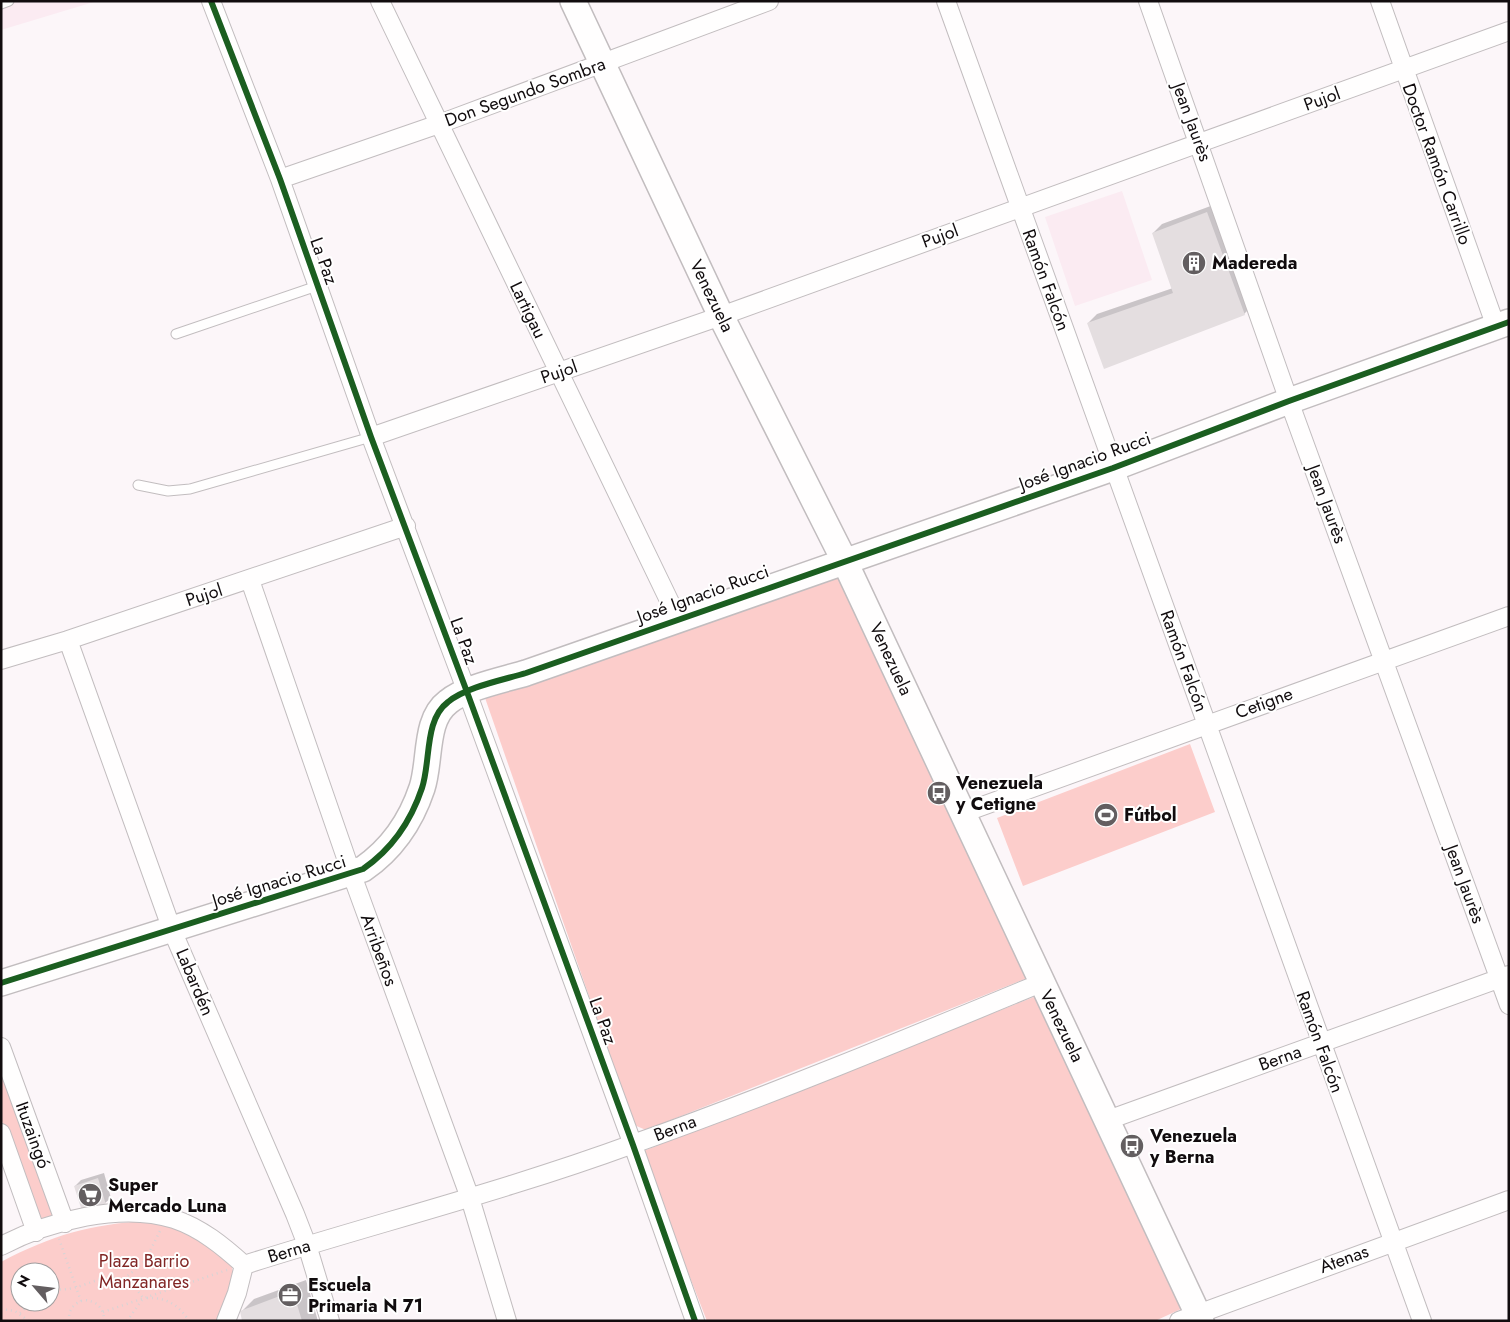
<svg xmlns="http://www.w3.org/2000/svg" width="1510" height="1322" viewBox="0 0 1510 1322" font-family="Jost,sans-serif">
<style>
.built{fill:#fbebf2}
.green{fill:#fccdcb;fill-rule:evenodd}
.shadow{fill:#0003}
.building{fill:#e4dee0}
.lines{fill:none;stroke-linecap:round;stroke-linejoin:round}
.lane-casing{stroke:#c2bdbf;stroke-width:11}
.street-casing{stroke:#c2bdbf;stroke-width:20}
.secondary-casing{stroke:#c2bdbf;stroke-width:28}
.path{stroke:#d7d4d5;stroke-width:2.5;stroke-dasharray:1 4;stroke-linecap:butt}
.lane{stroke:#fffefe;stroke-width:9}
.street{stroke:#fffefe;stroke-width:18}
.secondary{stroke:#fffefe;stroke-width:25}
.cycleway-casing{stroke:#fff;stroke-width:9}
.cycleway{stroke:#1b5e20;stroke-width:6}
.labels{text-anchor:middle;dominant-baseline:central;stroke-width:4;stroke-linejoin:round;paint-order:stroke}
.street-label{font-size:18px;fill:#110c0e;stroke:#fff}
.poi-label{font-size:18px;font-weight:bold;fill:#110c0e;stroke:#fff;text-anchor:start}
.park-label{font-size:18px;fill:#812625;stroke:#fff}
</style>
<rect width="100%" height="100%" fill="#fcf6f9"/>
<path class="built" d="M1,1h96l-96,29z
M1122,191l30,89 -77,26 -30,-89z"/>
<path class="green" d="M842,575l188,402 -384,153 -12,-5 -150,-430z
M1190,744l25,68 -192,74 -26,-68z
M1039,995l142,314 -26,12h-448l-66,-169z
M1,1065l54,155 -16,6 -38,-108z
M147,1221l28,6 28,14 28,22 3,13 -15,45h-218v-59c51,-27 90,-38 146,-41zM20,1272h30v30h-30z"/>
<path class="shadow" d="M1216,204l37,101 -9,9 -156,9 9,-9 76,-26 -20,-55 9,-9z
M104,1173l7,25 -6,5 -30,-17 6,-6z
M306,1280l12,41h-74l-3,-9 13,-13z"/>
<path class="building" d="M1207,212l38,103 -141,54 -17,-46 86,-30 -21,-60z
M98,1178l8,27 -18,5 -7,-2 -7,-22z
M293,1291l9,30h-60l-2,-10z"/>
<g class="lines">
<g class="lane-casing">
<path id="lane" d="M1,4l8,-3
M176,334l141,-48
M138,485l30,6 22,-2 181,-52"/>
</g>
<g class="street-casing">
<path id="street" d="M211,1l69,178 91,258 96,255 166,453 62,176
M380,1l298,618
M946,1l476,1320
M1148,1l141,400 220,604
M1380,1l116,326
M280,179l159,-55 330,-123
M371,437l350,-121 788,-285
M250,580l102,295 118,323 37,123
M68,640l104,290 123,284 12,31 23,76
M1,660l67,-20 338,-114
M963,813l546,-197
M1,1047l64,176
M1108,1120l401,-145
M1,1133l35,99
M1,1246c48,-25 120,-44 173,-27 27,9 49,27 70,46
M244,1265c129,-41 261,-74 389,-121 138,-49 273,-105 408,-161
M226,1321l11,-28 7,-28
M1179,1321l330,-121"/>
</g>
<g class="secondary-casing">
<path id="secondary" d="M573,1l148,315 123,244 357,761
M1,983l362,-114c29,-20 48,-48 59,-81 9,-27 2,-68 26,-86 18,-15 55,-22 78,-29l587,-205 176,-67 220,-79"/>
</g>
<path class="path" d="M59,1239l22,62
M124,1279l21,-18 15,-30
M50,1288c36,10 62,-35 93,10
M147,1298c19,-1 32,7 42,23
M1,1309l14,2 14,10
M103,1312l124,-42
M20,1313l12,-11
M69,1321c-1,-11 5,-18 15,-21 13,1 20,8 20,21
M127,1321l15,-21"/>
<use href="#lane" class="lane"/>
<use href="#street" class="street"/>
<use href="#secondary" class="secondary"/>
<g class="cycleway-casing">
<path id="cycleway" d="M211,1l69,178 91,258 96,255 166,453 62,176
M1,983l362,-114c29,-20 48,-48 59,-81 9,-27 2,-68 26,-86 18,-15 55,-22 78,-29l587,-205 176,-67 220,-79"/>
</g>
<use href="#cycleway" class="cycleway"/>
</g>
<defs>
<g id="building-disc" transform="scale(1.25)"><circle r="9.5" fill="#635e60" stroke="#fff"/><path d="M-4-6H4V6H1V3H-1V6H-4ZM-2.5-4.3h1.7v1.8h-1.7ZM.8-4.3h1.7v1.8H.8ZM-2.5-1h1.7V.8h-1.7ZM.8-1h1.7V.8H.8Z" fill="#fff"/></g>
<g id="bus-disc" transform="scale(1.25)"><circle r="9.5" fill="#635e60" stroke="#fff"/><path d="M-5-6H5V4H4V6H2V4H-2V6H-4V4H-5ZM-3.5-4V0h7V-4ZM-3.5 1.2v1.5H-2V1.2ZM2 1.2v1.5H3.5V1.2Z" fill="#fff"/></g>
<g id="stadium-disc" transform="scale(1.25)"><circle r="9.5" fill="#635e60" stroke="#fff"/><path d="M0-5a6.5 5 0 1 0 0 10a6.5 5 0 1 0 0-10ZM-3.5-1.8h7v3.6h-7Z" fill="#fff"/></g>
<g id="supermarket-disc" transform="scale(1.25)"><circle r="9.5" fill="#635e60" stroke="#fff"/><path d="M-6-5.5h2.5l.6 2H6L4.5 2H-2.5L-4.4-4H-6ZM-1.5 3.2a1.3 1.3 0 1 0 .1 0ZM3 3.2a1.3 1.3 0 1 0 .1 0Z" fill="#fff"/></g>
<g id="office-disc" transform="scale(1.25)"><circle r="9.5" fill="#635e60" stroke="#fff"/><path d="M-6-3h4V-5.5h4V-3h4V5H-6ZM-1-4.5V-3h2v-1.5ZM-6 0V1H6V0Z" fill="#fff"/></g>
</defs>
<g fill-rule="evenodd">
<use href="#building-disc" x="1194" y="263"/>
<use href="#bus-disc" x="939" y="793"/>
<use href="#stadium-disc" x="1106" y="815"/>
<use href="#bus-disc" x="1132" y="1146"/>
<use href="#supermarket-disc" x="90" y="1195"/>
<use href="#office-disc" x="290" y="1295"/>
</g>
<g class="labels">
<g class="street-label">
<text transform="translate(525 92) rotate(-20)">Don Segundo Sombra</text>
<text transform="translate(1322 99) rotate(-20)">Pujol</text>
<text transform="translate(1192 122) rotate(70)">Jean Jaurès</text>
<text transform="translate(1437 164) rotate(70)">Doctor Ramón Carrillo</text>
<text transform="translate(940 236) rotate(-20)">Pujol</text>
<text transform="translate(324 261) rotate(70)">La Paz</text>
<text transform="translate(1046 280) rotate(70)">Ramón Falcón</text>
<text transform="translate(712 296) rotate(64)">Venezuela</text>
<text transform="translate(528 310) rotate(64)">Lartigau</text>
<text transform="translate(559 372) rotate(-19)">Pujol</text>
<text transform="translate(1085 461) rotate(-20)">José Ignacio Rucci</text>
<text transform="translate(1327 504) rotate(70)">Jean Jaurès</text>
<text transform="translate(703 594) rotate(-20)">José Ignacio Rucci</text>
<text transform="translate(204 595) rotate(-18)">Pujol</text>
<text transform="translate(464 641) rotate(70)">La Paz</text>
<text transform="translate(891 659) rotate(65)">Venezuela</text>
<text transform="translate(1184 661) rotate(70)">Ramón Falcón</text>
<text transform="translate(1264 703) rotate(-20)">Cetigne</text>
<text transform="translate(279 881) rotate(-17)">José Ignacio Rucci</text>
<text transform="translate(1465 884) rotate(70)">Jean Jaurès</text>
<text transform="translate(379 950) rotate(70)">Arribeños</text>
<text transform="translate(195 982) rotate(67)">Labardén</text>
<text transform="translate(603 1021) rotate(70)">La Paz</text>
<text transform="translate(1062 1026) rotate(64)">Venezuela</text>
<text transform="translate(1320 1042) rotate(70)">Ramón Falcón</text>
<text transform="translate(1280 1058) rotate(-20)">Berna</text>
<text transform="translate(675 1128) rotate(-21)">Berna</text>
<text transform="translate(33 1135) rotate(70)">Ituzaingó</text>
<text transform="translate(289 1251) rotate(-17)">Berna</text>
<text transform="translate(1344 1259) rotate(-20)">Atenas</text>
</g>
<g class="poi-label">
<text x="1212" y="263">Madereda</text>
<text x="956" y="783">Venezuela<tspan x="956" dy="21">y Cetigne</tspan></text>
<text x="1124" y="815">Fútbol</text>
<text x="1150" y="1136">Venezuela<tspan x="1150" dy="21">y Berna</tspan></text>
<text x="108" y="1185">Super<tspan x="108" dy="21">Mercado Luna</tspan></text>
<text x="308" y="1285">Escuela<tspan x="308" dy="21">Primaria N 71</tspan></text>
</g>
<g class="park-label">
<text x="144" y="1261">Plaza Barrio<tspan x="144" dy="21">Manzanares</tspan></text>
</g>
</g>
<rect width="1510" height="1322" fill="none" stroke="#110c0e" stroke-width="5"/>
<g transform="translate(35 1287) rotate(298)"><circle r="24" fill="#ffffff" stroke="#a09e9f"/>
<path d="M0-4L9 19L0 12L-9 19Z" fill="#635e60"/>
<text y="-8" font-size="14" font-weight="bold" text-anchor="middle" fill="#110c0e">N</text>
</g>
</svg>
